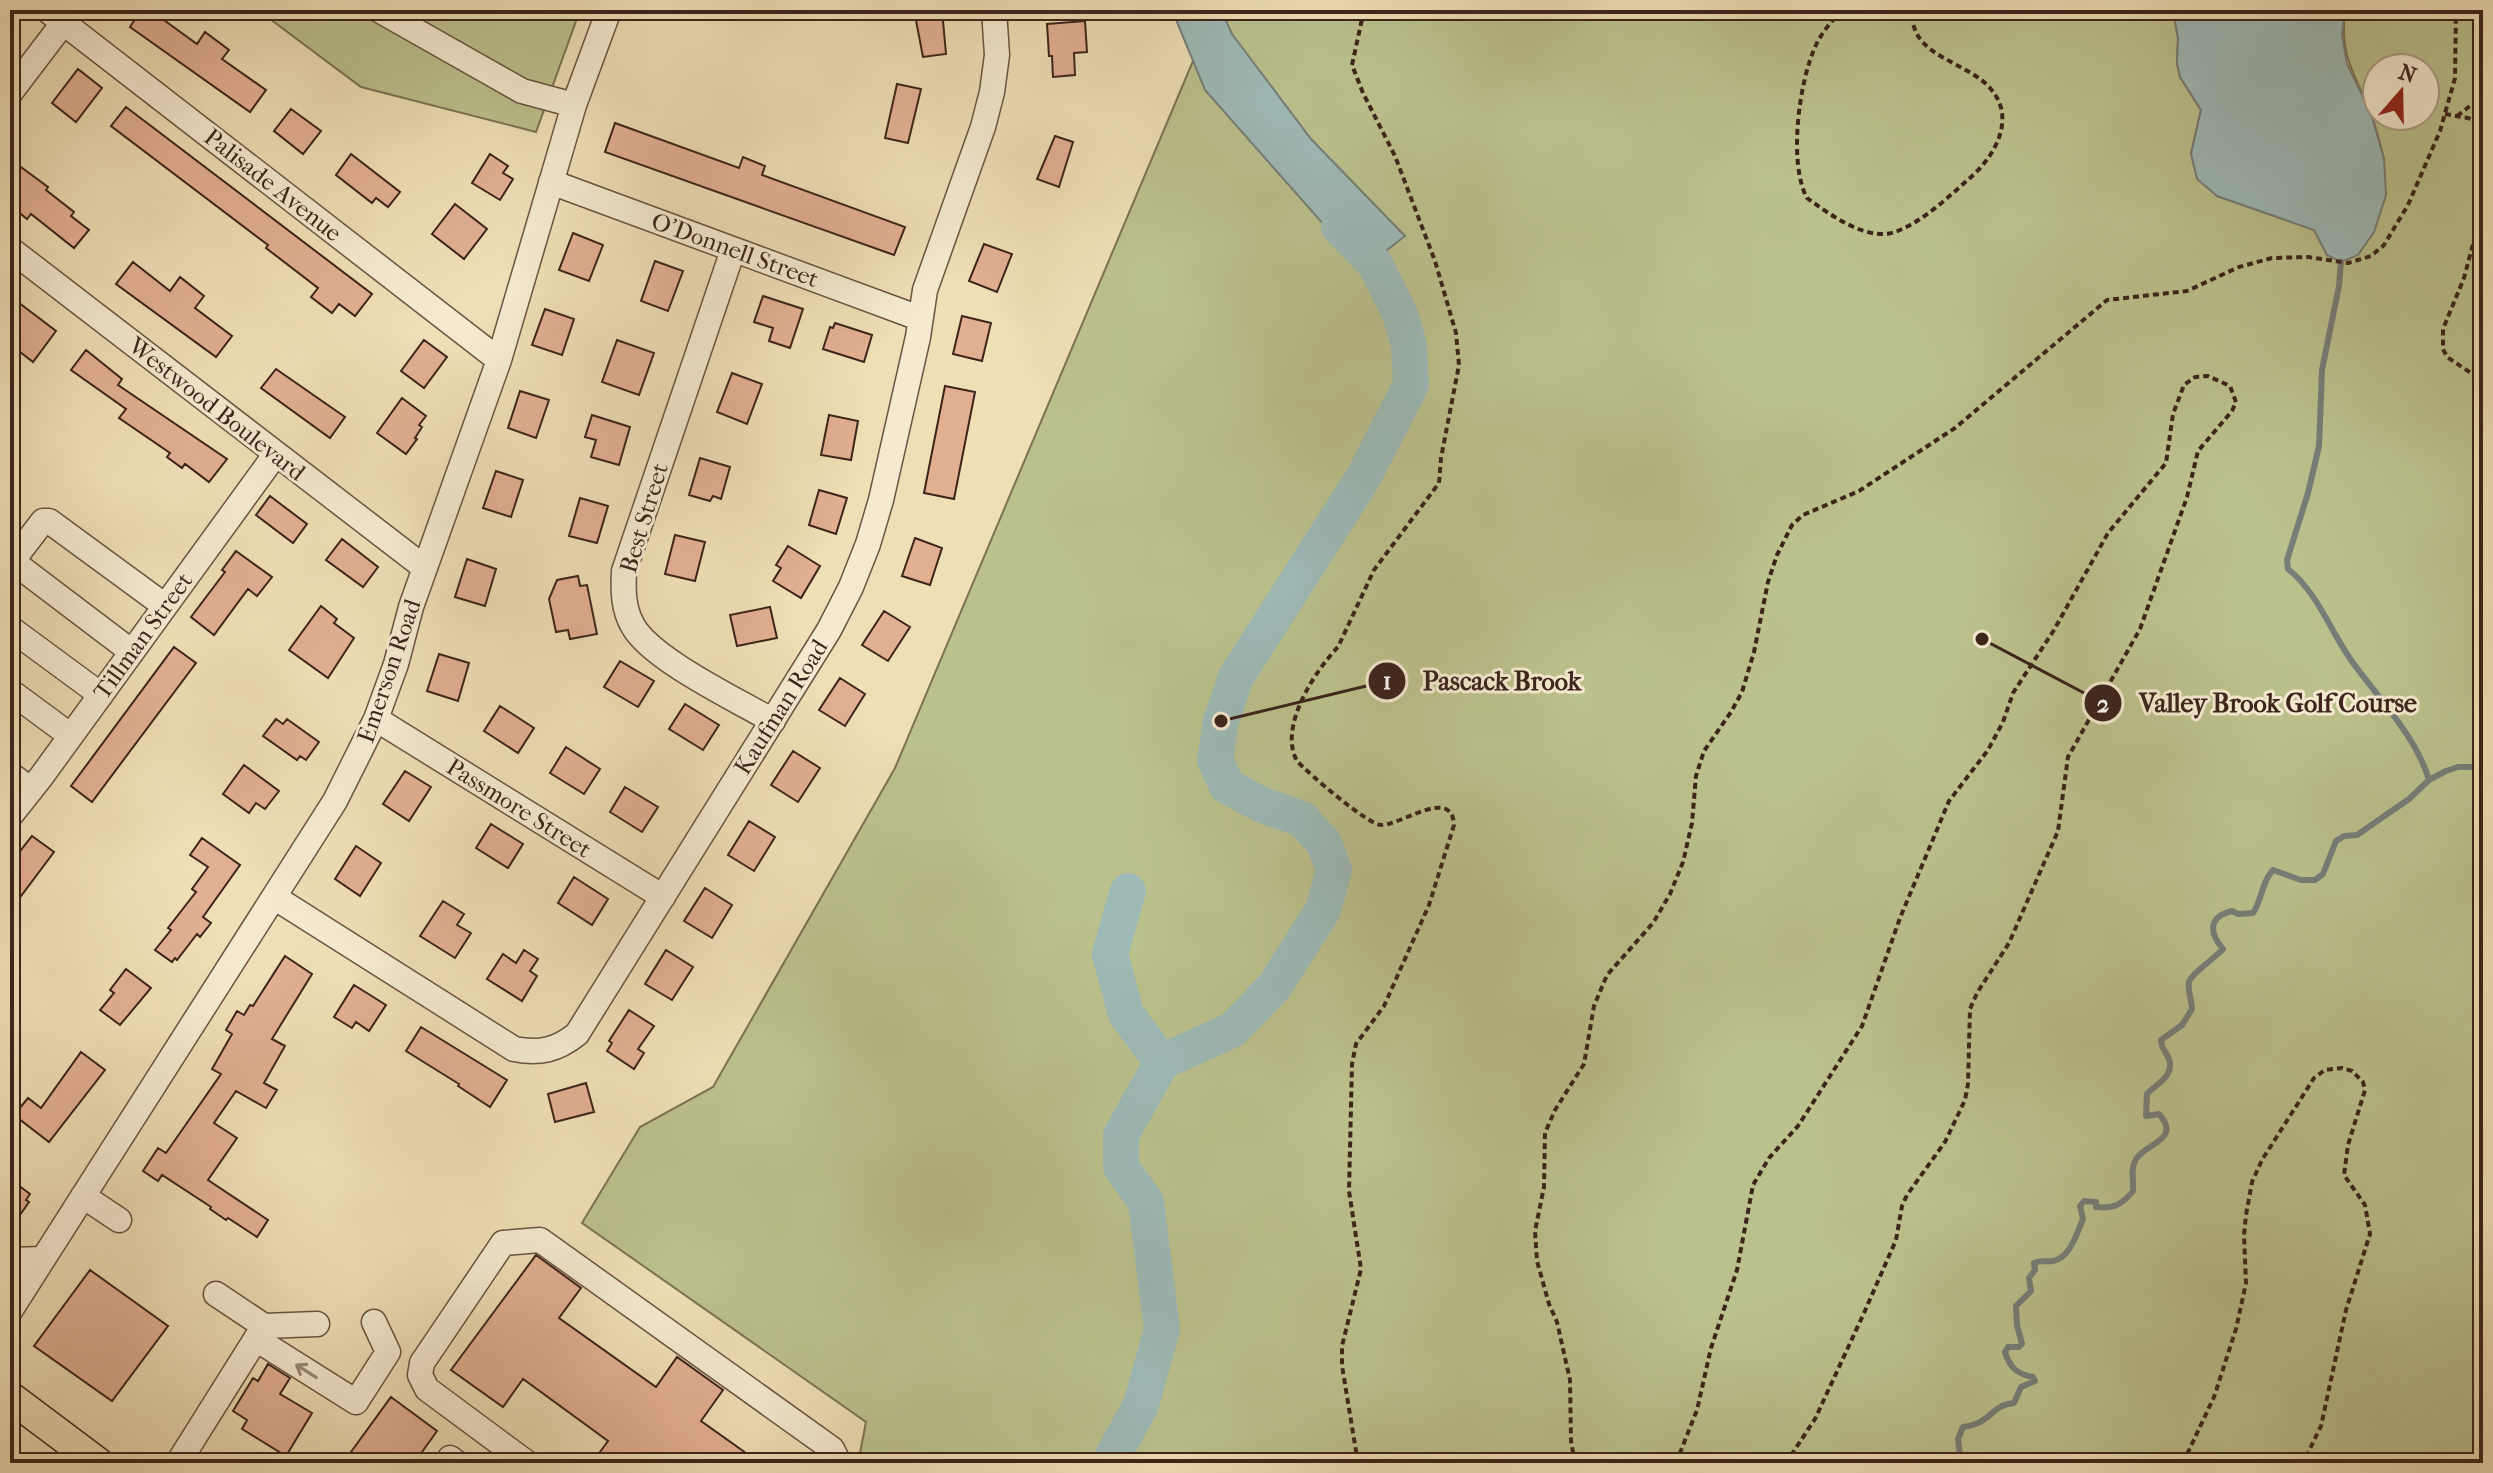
<svg xmlns="http://www.w3.org/2000/svg" width="2493" height="1473" viewBox="0 0 2493 1473" font-family="'IM FELL French Canon',serif">
<style>
.green{fill:#bbc18d;stroke:#7c7254;stroke-width:2;fill-rule:evenodd}
.water{fill:#9dbab7;stroke:#767e79;stroke-width:2}
.lines{fill:none;stroke-linecap:round;stroke-linejoin:round}
.stream{stroke:#767e79;stroke-width:6}
.river{stroke:#9dbab7;stroke-width:36}
.building{fill:#e3af93;stroke:#3c241b;stroke-width:2}
.minor-casing{stroke:#695342;stroke-width:27}
.major-casing{stroke:#3c241b;stroke-width:33}
.path{stroke:#3c241b;stroke-width:4;stroke-dasharray:6 4;stroke-linecap:butt}
.minor{stroke:#f5ead0;stroke-width:24}
.major{stroke:#efdfb6;stroke-width:30}
.oneway{stroke:#988776}
.labels{text-anchor:middle;dominant-baseline:central;stroke-width:6;stroke-linejoin:round;paint-order:stroke}
.street-label{font-size:24px;fill:#3c241b;stroke:#f5ead0}
.leader{fill:none;stroke:#3c241b;stroke-width:3}
.callout-dot{fill:#3c241b;stroke:#f5ead0;stroke-width:3}
.mark-label{font-size:24px;text-anchor:middle;font-weight:bold;fill:#fff}
.callout-label{font-size:26px;text-anchor:middle;font-weight:bold;fill:#3c241b;stroke:#f5ead0;stroke-width:6;stroke-linejoin:round;paint-order:stroke}
</style>
<rect width="100%" height="100%" fill="#efdfb6"/>
<filter id="stains"><feTurbulence type="fractalNoise" baseFrequency=".0025" numOctaves="4"/><feColorMatrix values="0 0 0 0 .2 0 0 0 0 .09 0 0 0 0 .02 0 0 0 .5 -.17"/></filter>
<radialGradient id="worn" r=".72"><stop offset=".6" stop-color="#630" stop-opacity="0"/><stop offset="1" stop-color="#630" stop-opacity=".3"/></radialGradient>
<path class="green" d="M258,10h322l-44,122 -175,-45z
M1191,10h982l5,28 -1,25 3,14 21,33 -10,44 26,42 98,34 12,25 57,-96c-4,-16 -8,-33 -14,-48 -17,-41 -30,-54 -25,-101h138v1453h-1625l8,-41 -284,-199 58,-96 73,-40 182,-319 298,-707zM2377,68h48v48h-48z"/>
<path class="water" d="M1172,10h49l11,24 79,105 94,97 -42,33 -158,-179z
M2173,10h172l-3,25 5,29 24,49 13,46 2,36 -12,37 -16,23 -17,7 -14,-7 -13,-25 -97,-34 -20,-17 -6,-25 10,-44 -21,-33 -3,-14 1,-25z"/>
<g class="lines">
<path class="stream" d="M2341,262l-2,24 -17,84 -3,76 -11,47 -21,67 1,9c29,23 42,61 63,91 27,38 65,76 78,120
M1961,1463l-3,-24 5,-12c30,-4 27,-22 51,-24l7,-16 14,-6 -2,-4c-16,-3 -23,-9 -28,-25l3,-5h11l3,-3 -5,-19 -1,-19 15,-15 -2,-13 6,-8 -1,-7c7,-3 12,-1 19,-2 17,-3 24,-28 30,-42l-3,-13 4,-5 12,1v5c17,2 26,-2 37,-16 1,-11 -3,-22 3,-32 10,-16 46,-19 23,-45l-13,2 1,-22c9,-10 28,-18 22,-35 -3,-8 -8,-10 -8,-19l21,-15 10,-16c0,-9 -5,-19 -3,-27 1,-7 27,-25 34,-33 -14,-16 -15,-32 9,-38l6,3 15,-1c9,-12 8,-30 20,-43l28,10h14l8,-6 13,-33 8,-5 13,-1 52,-36 20,-19 17,-9 12,-4h25"/>
<path class="river" d="M1128,891l-18,63 16,60 36,48
M1109,1463l32,-58 21,-76 -16,-127 -25,-35v-32l41,-73 70,-32 42,-43 49,-77 11,-40 -10,-27 -22,-24 -42,-15 -33,-18 -12,-26 6,-39 15,-44 127,-199 48,-93 -2,-40 -9,-31 -25,-50 -36,-37"/>
</g>
<path class="building" d="M141,10h9l47,34 8,-12 24,18 -7,9 44,31 -16,22 -120,-85z
M914,10h28l4,44 -23,3z
M1085,21l2,31 -13,1 1,22 -22,2 -1,-21h-3l-2,-32z
M78,69l24,19 -26,34 -24,-19z
M897,84l24,5 -13,54 -23,-5z
M126,107l246,187 -17,22 -16,-12 -7,9 -21,-16 7,-9 -52,-40 2,-3 -157,-119z
M291,109l30,22 -18,23 -29,-23z
M615,123l124,45 4,-11 22,9 -3,9 143,52 -11,28 -289,-103z
M1055,136l18,6 -14,45 -22,-8z
M351,154l49,38 -12,15 -12,-9 -4,5 -36,-28z
M490,154l18,12 -5,7 10,6 -13,21 -28,-17z
M10,159l38,28 -2,3 28,22 -3,4 18,14 -15,18 -43,-34 -4,5 -17,-14z
M455,204l32,25 -23,30 -32,-25z
M573,233l30,12 -14,36 -30,-11z
M984,244l28,10 -15,38 -28,-11z
M655,261l28,10 -15,40 -27,-10z
M133,262l37,29 10,-14 24,19 -9,12 37,28 -16,21 -100,-73z
M10,296l46,35 -23,31 -23,-18z
M763,296l40,13 -13,39 -21,-7 4,-13 -19,-6z
M545,309l29,10 -12,36 -30,-10z
M962,316l29,7 -9,38 -29,-7z
M835,323l37,12 -8,27 -41,-13 7,-22 3,1z
M424,340l23,17 -23,31 -23,-17z
M617,340l37,13 -15,42 -37,-13z
M86,350l36,29 -4,6 109,74 -18,23 -24,-18 -3,4 -15,-11 3,-4 -51,-35 7,-9 -55,-39z
M276,369l69,48 -15,21 -69,-50z
M732,373l30,11 -15,40 -30,-12z
M945,386l30,6 -21,107 -30,-6z
M520,391l29,9 -13,38 -28,-10z
M402,398l24,18 -7,9 3,2 -7,11 2,1 -11,15 -29,-21z
M592,415l38,12 -11,38 -28,-8 5,-17 -11,-3z
M829,415l29,6 -7,39 -30,-5z
M700,458l30,9 -9,32 -8,-3 -3,5 -21,-6z
M496,471l27,9 -12,37 -28,-9z
M819,490l28,8 -11,36 -27,-9z
M270,496l37,28 -14,19 -37,-28z
M580,498l28,8 -11,37 -28,-7z
M675,535l30,7 -10,39 -30,-7z
M915,538l27,10 -12,37 -28,-9z
M342,539l36,28 -15,20 -37,-27z
M788,546l32,20 -19,32 -28,-17 8,-13 -5,-3z
M236,551l36,26 -15,19 -9,-7 -34,46 -23,-18 34,-45 -3,-2z
M467,559l29,10 -11,37 -30,-9z
M578,576l2,10 7,-1 10,49 -27,5 -2,-9 -12,2 -7,-33 8,-19z
M321,606l16,13 -3,4 20,15 -26,40 -39,-28z
M770,607l7,31 -40,8 -7,-31z
M884,611l26,16 -22,34 -26,-16z
M174,647l22,16 -104,139 -21,-16z
M439,654l30,9 -11,38 -31,-10z
M620,661l34,20 -16,26 -34,-20z
M840,678l25,16 -20,32 -26,-16z
M685,704l34,21 -16,25 -34,-21z
M500,706l34,22 -16,25 -34,-22z
M276,719l7,5 4,-5 32,23 -13,18 -6,-4 -3,4 -34,-24z
M566,747l34,22 -16,25 -34,-21z
M793,751l27,17 -22,34 -27,-17z
M244,765l35,26 -14,18 -9,-6 -7,10 -26,-19z
M405,771l26,16 -22,34 -26,-17z
M625,787l33,20 -16,25 -32,-20z
M749,821l26,16 -21,34 -26,-16z
M491,824l32,20 -15,24 -32,-20z
M32,836l22,16 -33,44 -11,-9v-23z
M202,838l38,27 -37,52 8,6 -11,14 -3,-3 -20,26 -2,-2 -3,4 -17,-12 16,-20 -3,-2 28,-36 -4,-3 16,-22 -18,-12z
M356,846l25,17 -21,33 -25,-17z
M574,877l34,22 -16,26 -34,-22z
M705,888l27,17 -20,33 -28,-17z
M443,901l21,13 -7,11 14,8 -16,25 -35,-22z
M524,950l14,9 -8,12 7,5 -15,25 -35,-22 16,-25 13,9z
M666,950l27,17 -21,33 -27,-16z
M285,956l27,18 -40,65 13,7 -21,37 13,7 -11,18 -30,-17 -22,32 23,15 -29,42 60,40 -11,17 -29,-19 -2,2 -16,-11 1,-2 -49,-32 -4,6 -15,-10 15,-23 8,5 55,-79 -9,-5 20,-35 -6,-4 11,-19 7,4 6,-10 3,1z
M126,969l25,19 -31,37 -20,-15 14,-17 -4,-3z
M354,985l32,20 -17,26 -13,-9 -4,6 -18,-11z
M629,1010l25,16 -16,23 6,4 -10,16 -27,-18 5,-8 -3,-2z
M421,1027l86,53 -17,27 -32,-21 1,-2 -53,-33z
M81,1052l24,18 -56,72 -35,-27 14,-17 13,10z
M586,1083l8,29 -39,10 -7,-28z
M10,1179l20,15 -4,6 3,2 -19,27z
M536,1255l45,33 -22,30 97,69 21,-30 46,33 -22,31 59,42h-168l16,-22 -85,-62 -20,28 -52,-37z
M90,1270l78,56 -56,75 -78,-55z
M268,1364l22,14 -10,16 32,19 -26,43 -44,-27 5,-9 -14,-9 20,-33 5,3z
M391,1397l46,34 -15,21 14,11h-93z"/>
<g class="lines">
<g class="minor-casing">
<path id="minor" d="M47,10l452,350
M379,10l143,81 52,14
M10,93l54,-71
M551,182l368,136
M10,249l415,319
M733,250l-109,321c-1,19 -1,38 9,55 18,33 104,74 140,95
M12,561l120,91
M10,564l33,-43h6l116,85
M10,628l91,67
M10,691l61,45
M376,719l287,178
M10,774l21,16
M10,816l31,-39 234,-322
M274,897l240,152c26,5 43,1 63,-15l252,-404 22,-43 17,-43 13,-44 37,-163 7,-47 58,-163 9,-35 5,-37 -3,-45
M83,1196l36,24
M10,1260l33,-1
M10,1311l325,-510 41,-82 20,-55 15,-57 88,-247 75,-255 35,-95
M264,1326l53,-2
M256,1339l100,63 32,-50 -14,-30
M450,1458l7,5
M178,1463l86,-137 -48,-32
M527,1463l-100,-74 -7,-14 2,-12 81,-120 37,-3 292,209 7,14"/>
</g>
<g class="major-casing">
<path id="major" d="M10,1397l88,66"/>
</g>
<path class="path" d="M1842,10c-10,11 -20,22 -26,35 -17,36 -28,118 -9,153 22,16 60,44 88,34 29,-11 52,-34 75,-54 25,-22 47,-60 20,-90 -23,-27 -83,-32 -77,-78
M2445,114l23,4 15,7
M2457,116l26,-20
M2483,206l-19,72 -21,51v20l4,8 36,24
M1358,1463l-16,-97v-20l19,-77 -12,-78 3,-127 4,-20 28,-38 45,-101 25,-80c-2,-39 -52,0 -73,0 -14,-1 -72,-51 -84,-64 -19,-34 18,-90 41,-114l36,-77 65,-87 2,-25 18,-93 -3,-32 -21,-72 -40,-105 -32,-63 -11,-28 12,-55
M1575,1463l-4,-22 -1,-61 -13,-58 -8,-18 -12,-43 -2,-30 9,-44 1,-54 10,-23 29,-46 10,-58 13,-31 46,-52 17,-29 13,-32 9,-39 4,-47 8,-25 27,-39 11,-20 12,-40 14,-70 9,-27 15,-30 11,-10 56,-24 96,-63 152,-128 80,-9 52,-24 33,-9 36,-1 40,6 23,-7 13,-11 24,-40 32,-74 15,-53 1,-68
M1676,1463l21,-53 14,-62 26,-78 16,-85 16,-27 29,-32 64,-100 38,-108 49,-117 39,-51 15,-28 10,-29 41,-63 54,-97 58,-70 7,-49 11,-29 11,-8 13,-1 22,10 6,16 -4,9 -34,40 -11,46 -47,132 -72,128 -10,74 -49,112 -32,50 -7,16 -2,75 -3,16 -20,42 -38,53 -5,11 -6,34 -32,73 -49,106 -29,44
M2183,1463l31,-66 22,-68 10,-46 -2,-48 2,-20 6,-33 10,-22 52,-82 11,-8 17,-2 10,3 11,11 2,8 -17,55 -4,30 21,30 5,29 -24,76 -25,116 -14,29 -12,8"/>
<use href="#minor" class="minor"/>
<use href="#major" class="major"/>
</g>
<defs><path id="oneway-shaft" d="M-6 0H5M1.5-3L5.5 0L1.5 3" fill="none" stroke-width="1.6" stroke-linecap="round" stroke-linejoin="round" transform="scale(2)"/></defs>
<use class="oneway" href="#oneway-shaft" transform="translate(306 1371) rotate(-148)"/>
<g class="labels">
<g class="street-label">
<text transform="translate(273 185) rotate(38)">Palisade Avenue</text>
<text transform="translate(735 250) rotate(20)">O'Donnell Street</text>
<text transform="translate(217 409) rotate(38)">Westwood Boulevard</text>
<text transform="translate(644 518) rotate(-73)">Best Street</text>
<text transform="translate(143 636) rotate(-54)">Tillman Street</text>
<text transform="translate(389 671) rotate(-71)">Emerson Road</text>
<text transform="translate(781 707) rotate(-58)">Kaufman Road</text>
<text transform="translate(519 808) rotate(32)">Passmore Street</text>
</g>
</g>
<path class="leader" d="M1221 721L1387 681M1982 639L2103 703"/>
<g class="callout-dot">
<circle cx="1221" cy="721" r="8"/>
<circle cx="1982" cy="639" r="8"/>
<circle cx="1387" cy="681" r="20"/>
<circle cx="2103" cy="703" r="20"/>
</g>
<g class="mark-label">
<text x="1387" y="689">1</text>
<text x="2103" y="712">2</text>
</g>
<g class="callout-label">
<text x="1502" y="690">Pascack Brook</text>
<text x="2278" y="712">Valley Brook Golf Course</text>
</g>
<rect width="2493" height="1473" fill="none" stroke="#efdfb6" stroke-width="40"/>
<rect x="12" y="12" width="2469" height="1449" fill="none" stroke="#3c241b" stroke-width="4"/>
<rect x="20" y="20" width="2453" height="1433" fill="none" stroke="#3c241b" stroke-width="2"/>
<g transform="translate(2401 92) rotate(20)"><circle r="38" fill="#f5ead0" stroke="#ab9b88" stroke-width="2"/>
<path d="M0-6L14 30L0 20L-14 30Z" fill="#8f2418"/>
<text y="-12" font-size="22" font-weight="bold" text-anchor="middle" fill="#3c241b">N</text>
</g>
<rect width="100%" height="100%" filter="url(#stains)"/>
<rect width="100%" height="100%" fill="url(#worn)"/>
</svg>
